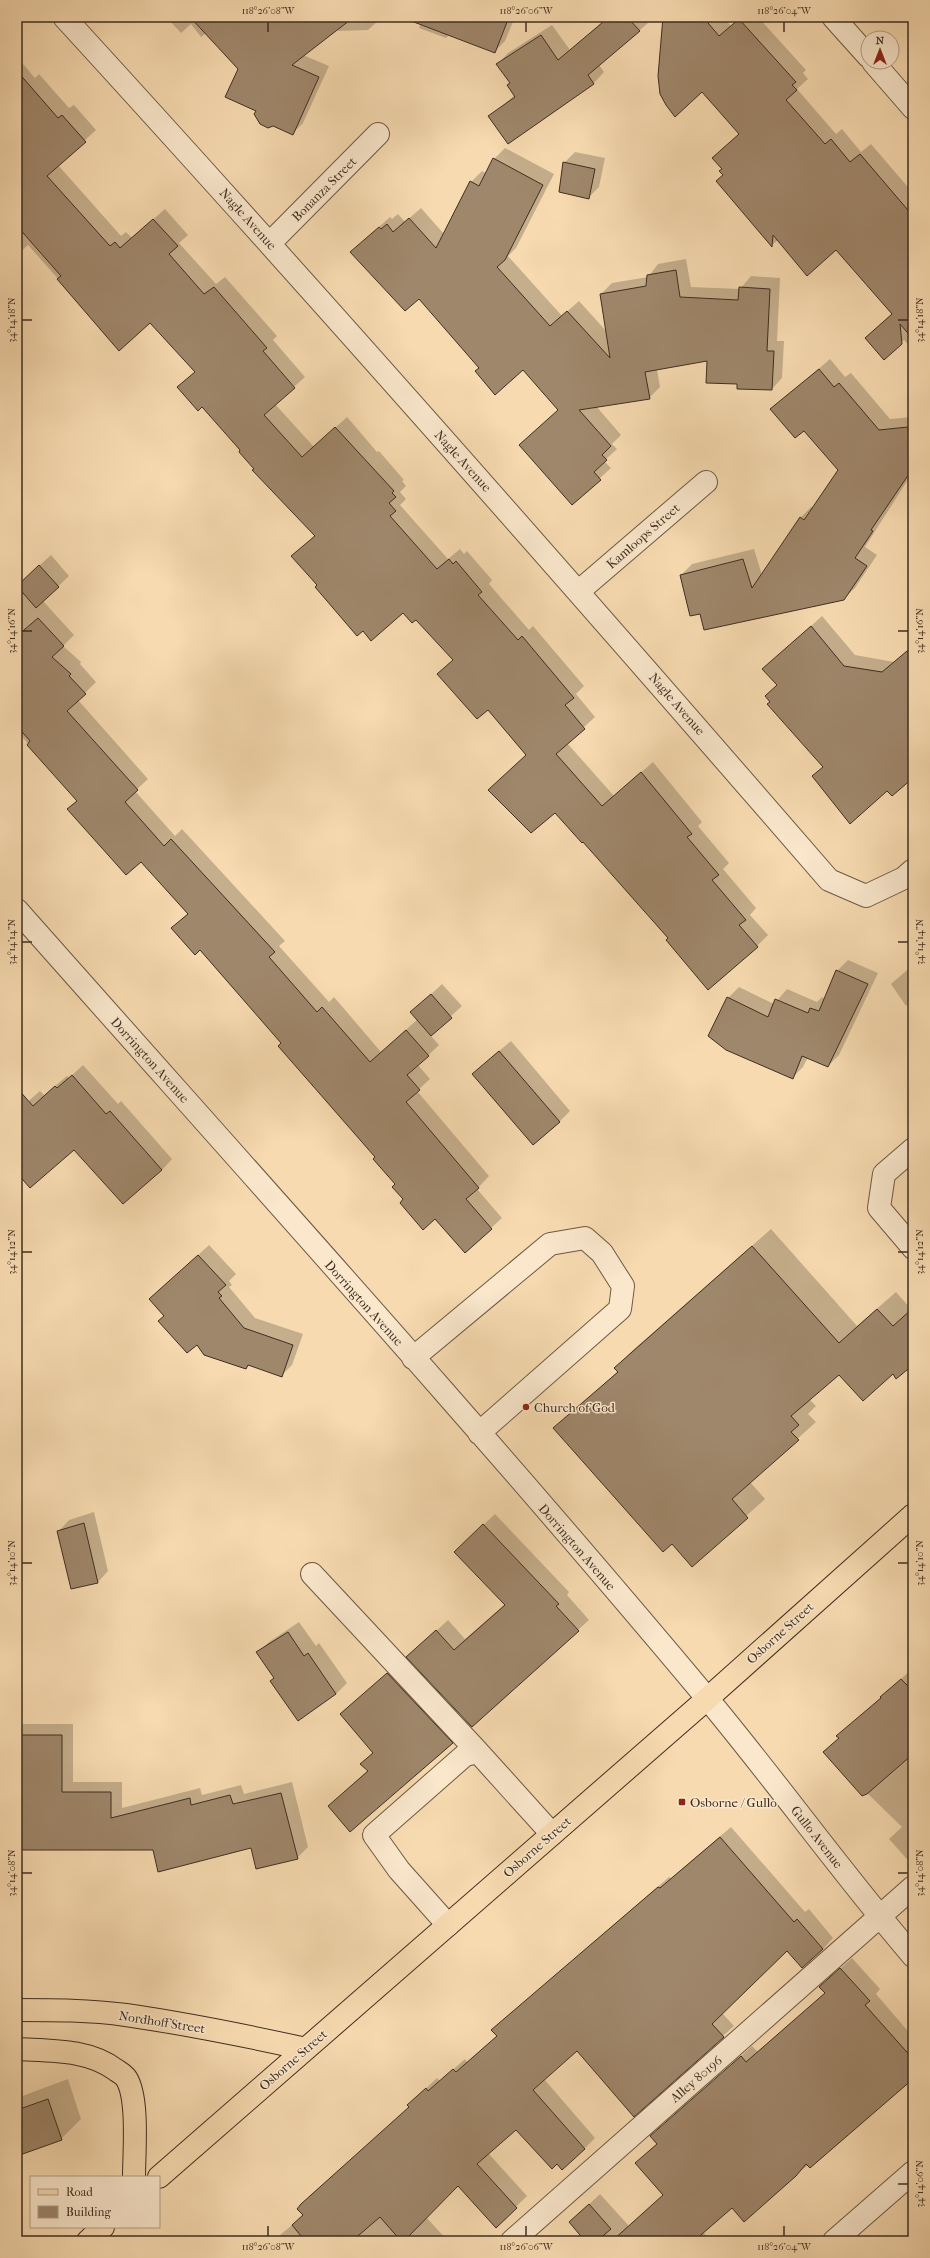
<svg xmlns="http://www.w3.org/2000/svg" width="930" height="2258" viewBox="0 0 930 2258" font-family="'IM FELL French Canon',serif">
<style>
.shadow{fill:#0003}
.building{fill:#9f876b;stroke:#3f2e20}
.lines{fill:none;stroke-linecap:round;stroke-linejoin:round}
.minor-casing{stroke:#6d5944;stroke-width:24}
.major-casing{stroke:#3f2e20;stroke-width:24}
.minor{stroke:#fae7cc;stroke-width:22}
.major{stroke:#f7dab0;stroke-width:22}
.ticks{fill:none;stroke:#3f2e20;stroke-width:1.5}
.poi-dot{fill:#8f2418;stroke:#fae7cc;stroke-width:1.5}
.labels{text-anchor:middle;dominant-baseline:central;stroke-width:3;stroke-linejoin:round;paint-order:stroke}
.street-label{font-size:13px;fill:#3f2e20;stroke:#fae7cc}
.poi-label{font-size:13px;fill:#3f2e20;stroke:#fae7cc;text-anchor:start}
.neatline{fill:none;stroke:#3f2e20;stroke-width:1.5}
.ticks-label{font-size:10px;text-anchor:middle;fill:#3f2e20}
</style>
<rect width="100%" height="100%" fill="#f7dab0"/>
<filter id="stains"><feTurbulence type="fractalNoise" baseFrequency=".005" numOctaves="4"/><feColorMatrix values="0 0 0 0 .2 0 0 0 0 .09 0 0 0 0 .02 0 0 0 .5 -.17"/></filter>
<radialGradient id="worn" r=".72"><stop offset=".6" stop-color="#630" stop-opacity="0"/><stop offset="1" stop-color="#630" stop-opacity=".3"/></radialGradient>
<path class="shadow" d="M166,17h213v3l-11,10 -30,1v-4l-35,28 26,11 -26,57 -11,11 -19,-9 -16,-15 -18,-41 -33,-36 -5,4 -10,-13 -10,9z
M424,17h91l-10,24 -11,11 -45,-17 -3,3 -27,-10z
M608,17h47l-56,48 5,7 -10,11 -86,59 -18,-26 25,-21 -7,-10 2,-3 -12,-18 10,-11 44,-28 18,25z
M664,17h59l8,9 10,-9h17l48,53 -3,3 5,6 -11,10 39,45 6,-5 19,23 10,-8 42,49v157l-9,-10 -3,3 -35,-5 26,-24 -56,-66 -58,-8 -6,5 -54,-64 6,-7 -1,-5 -10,-11 27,-25z
M17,57l18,21 4,-4 30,34 5,-3 22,25 -38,35 63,71 5,-4 6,6 33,-29 23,26 -9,8 37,41 9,-7 52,59 -4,4 32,37 -30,27 39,43 33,-30 30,35 2,-1 25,29 -2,1 4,5 -6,6 6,7 -6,6 48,54 12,-10 4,5 3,-3 25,29 -3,4 40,46 4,-4 51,60 -8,8 19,23 -28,26 47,53 39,-34 49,60 -4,4 31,37 -6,6 33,39 -6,7 18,20 -11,11 -88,-8 -142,-184 -39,-45 -50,-35 16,-15 -38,-41 -13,-7 -40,19 -45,-45 -15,-39 12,-11 -113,-129 -23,-19 16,-16 -45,-50 -31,29 -20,-22 2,-1 -73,-82 -11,10z
M505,148l49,26 -38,74 -8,8 54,60 17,-15 28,31 -6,-38 11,-11 36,-6 10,-13 28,-5 5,28 49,2 11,-13 29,2 -3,63h7l-2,37 -10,11 -34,-6 -30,-23 -51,9 3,18 -11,11 -53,8 25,29 -9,9 5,5 -13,12 7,7 -38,35 -53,-58 39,-35 -36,-41 -43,-2 -61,-70 -57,-55 28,-25 2,2 6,-5 7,8 16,-14 23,26 27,-52 11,-11 5,3 7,-15z
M575,152l30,6 -6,29 -11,11 -24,-35z
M830,359l15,18 6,-4 39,46 23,-2v61h-4l-44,69 12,8 -22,33 -12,11 -142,14 -20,-38 11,-11 62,-15 8,26 39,-58 10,-10 3,1 25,-38 -35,-41 -32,-20z
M51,555l18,21 -26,25 31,34 -11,11 18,16 -1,2 16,18 -18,18 70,79 -13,12 40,45 7,-7 103,112 -6,5 50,56 5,-5 47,55 37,-33 -6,-7 30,-28 20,22 -32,29 9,10 -21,20 12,14 -13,12 72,85 -12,13 25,29 -11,10 -56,-10 -31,-19 -8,-15 -20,-27 -93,-114 -83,-94 -27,-21 15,-15 -47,-53 -72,-51 8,-9 -60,-69v-145z
M822,616l33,39 39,7 19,-17v132l-25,13 -74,-14 10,-10 -53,-64 7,-18 -14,-15z
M848,960l30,13 -39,82 -11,11 -20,-9 -5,10 -10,10 -65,-79 11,-11 35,17 13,-15 30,13 5,-5 3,2 12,-28z
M913,965v46l-5,-7 -2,2 -15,-22z
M511,1041l59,70 -11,11 -74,-59z
M83,1065l35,39 3,-3 51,58 -10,11 -88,-22 -57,24v-61l23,-20 4,4 23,-19 2,2z
M771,1229l86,97 39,-34 15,17 2,-2v56l-20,10h-54l-30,26 7,7 -8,8 8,8 -66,60 15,17 -73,66 -20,-22 -117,-115 63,-57 -3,-3 18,-18z
M209,1245l27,29 -7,7 3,4 -3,2 26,31 48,16 -11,31 -11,11 -31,-11 -4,3 -49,-24 -32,-28 -15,-17z
M94,1512l14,59 -10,11 -39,-51 10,-11z
M495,1514l74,78 -2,3 22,25 -117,106 -64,-69 40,-37 17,19 40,-35 -39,-63z
M299,1622l17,24 3,-3 28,40 -11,11 -38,25 -23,-41 -17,-26 11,-10z
M404,1658l64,69 -16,16 -123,63 39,-36 -6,-6 11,-12 -32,-37z
M912,1669l1,1v196l-24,-27 13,-12 -37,-36 -25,-53 9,-12z
M22,1724h51v58h49v26l78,-20 2,7 39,-10 3,9 48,-12 16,65 -11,11 -45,-11 -232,2v25l-3,4v-149z
M731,1827l74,85 4,-3 24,29 -10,11 -21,18 -15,-18 -65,64 12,13 -100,89 -57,-65 -33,29 51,59 -11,11 -68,-21 -28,25 39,43 -31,30 -37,-42 -33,33 22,24h-59l-4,-5 -6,5h-106l31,-26 -2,-11 11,-11 97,-86 9,-12 18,-17 3,3 25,-22 2,3 30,-26 6,-16 166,-143 2,1z
M852,1958l28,31 -4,5 37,43v39l-117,99 -64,31 -29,26 8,9h-124l-17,-19 30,-28 29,32 35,-31 -17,-42 11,-10 -6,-7 100,-90 6,6 67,-59 -5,-6z
M68,2079l13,40 -20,20 -44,15v-56z
M265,2237l4,4h-8z"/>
<path class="building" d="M190,17h164l-62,48 27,12 -26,58 -20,-9 -5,2 -8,-4 -6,-10 2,-3 -31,-14 13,-28z
M407,17h102l-14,36 -89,-34z
M609,17h18l13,14 -52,44 6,9 -86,60 -20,-28 27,-19 -8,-12 3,-2 -14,-19 45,-29 17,25z
M663,17h40l16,19 20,-17 57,63 -4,3 5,5 -11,10 39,44 6,-5 19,23 10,-8 53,62v123l-13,-15 2,20 -18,16 -19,-22 27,-24 -56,-64 -29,26 -34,-41 -1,12 -56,-66 7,-6 -4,-4 3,-2 -10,-11 27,-24 -37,-42 -27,25 -9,-12 -6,-11 -2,-18z
M17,71l41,47 4,-3 24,27 -39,34 63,70 5,-4 5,6 33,-29 25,27 -9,8 35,40 10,-7 53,61 -4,3 32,37 -31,27 38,42 33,-30 59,64 -2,2 4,4 -7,6 7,8 -6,5 47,53 12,-10 4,5 3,-3 26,31 -4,3 40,45 4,-4 52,62 -9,7 20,24 -29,25 46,52 39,-34 51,62 -5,3 32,38 -7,5 34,40 -7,5 19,22 -50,43 -42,-50 2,-2 -85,-96 -1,1 -27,-30 -24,20 -43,-43 38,-35 -38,-45 -11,9 -40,-45 16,-14 -37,-40 -4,3 -9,-10 -32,28 -8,-10 -6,5 -42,-49 2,-2 -26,-29 24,-20 -63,-66 2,-1 -15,-17 1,-2 -38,-43 -4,4 -21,-24 18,-15 -45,-49 -31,28 -62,-72 4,-3 -44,-50z
M493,158l50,27 -38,75 -8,7 53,59 17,-15 43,47 -10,-64 46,-8 1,-11 29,-5 4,27 58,3 1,-13 31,2 -3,62h7l-2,39 -35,-1v-5l-31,-1 1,-22 -62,11 5,27 -71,11 32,36 -9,9 5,5 -13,12 7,8 -29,25 -53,-60 39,-35 -35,-40 -28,25 -20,-24 4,-3 -60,-69 -14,12 -55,-59 29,-25 2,2 6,-5 6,8 16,-14 27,30 34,-67 9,5z
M563,162l32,7 -6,30 -30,-7z
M819,369l15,18 5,-4 40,47 29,-3 3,44 -40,59 2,1 -18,27 12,8 -23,34 -140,30 -4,-16 -10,2 -10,-41 63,-16 9,29 48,-71 4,3 34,-50 -34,-39 -9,7 -25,-29z
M39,565l20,22 -23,21 -19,-22z
M38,618l26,28 -12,11 19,17 -2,2 17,18 -19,17 71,79 -13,12 39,44 7,-7 104,113 -6,5 48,55 5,-5 48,55 36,-32 23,26 -22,19 13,15 -14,12 73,86 -13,11 26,30 -27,24 -30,-34 -12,11 -23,-27 3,-4 -11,-12 3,-3 -22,-25 2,-2 -97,-111 3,-3 -81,-93 -5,5 -24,-27 17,-14 -47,-52 -15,13 -59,-66 10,-8 -50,-56 3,-4 -13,-15v-90z
M811,626l33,40 38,6 31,-26v132l-21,18 -5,-5 -37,33 -38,-48 11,-9 -56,-63 3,-2 -5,-6 12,-11 -15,-16z
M836,970l32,14 -40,83 -26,-11 -9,23 -67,-29 -18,-14 19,-39 41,20 7,-18 33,14 2,-5 9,3z
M431,994l21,24 -21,18 -21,-24z
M499,1051l61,71 -27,23 -61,-71z
M72,1075l34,39 4,-3 52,59 -39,34 -49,-54 -44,38 -13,-15v-85l16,18 22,-20 2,2z
M752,1246l87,97 38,-34 16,17 20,-18v57l-17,14 -3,-5 -30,27 -24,-26 -48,41 8,9 -8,7 8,8 -67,59 16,19 -56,49 -20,-23 -9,8 -110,-124 65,-56 -4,-4z
M198,1255l28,30 -8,7 4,4 -3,2 25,30 49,17 -11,32 -34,-12 -2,4 -42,-14 -7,-10 -10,8 -29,-32 6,-5 -15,-17z
M84,1523l14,60 -27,6 -14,-58z
M483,1524l76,80 -3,2 23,25 -107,96 -66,-70 30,-27 18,20 51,-45 -51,-53z
M288,1632l16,24 4,-3 28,41 -38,27 -28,-40 4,-3 -18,-26z
M387,1673l66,70 -103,89 -22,-26 40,-35 -8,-7 13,-11 -33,-39z
M901,1679l12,12v63l-46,40 -5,2 -39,-44 16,-14 -3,-2 45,-38 -1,-1z
M17,1735h45v57h49v26l79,-20 1,7 39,-10 3,9 48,-11 17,66 -42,10 -5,-21 -93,24 -5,-22h-136z
M720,1837l74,85 3,-3 26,30 -21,19 -15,-17 -75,73 12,13 -90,80 -57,-66 -44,39 52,59 -23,21 -5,-6 -5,5 -36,-39 -39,34 40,44 -21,20 -38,-42 -54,55h-3l-21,-24 -28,24h-47l-13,-16 11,-10 -6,-6 4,-5 108,-97 -2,-2 19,-17 2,3 25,-22 3,3 41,-36 -6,-6 167,-143 2,1z
M840,1968l30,33 -5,4 48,54v20l-103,89 -4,-4 -10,12 -52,46 -12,-14 -38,33h-82l51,-46 -28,-32 22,-19 -7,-8 91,-80 5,6 79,-69 -6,-6z
M48,2099l14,41 -45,16v-46z
M589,2204l22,25 -14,12h-12l-16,-19z"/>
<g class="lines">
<g class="minor-casing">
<path id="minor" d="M64,17c260,284 513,572 765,863l37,16 38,-18 9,-8
M833,17l35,39
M873,62l40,46
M270,243l108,-109
M579,591l127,-109
M17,910c231,261 465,519 689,787 71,85 135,175 207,259
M913,1149l-29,25 -5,34 34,40
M413,1358l137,-114 35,-6 17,15 21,33 -3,23 -141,124
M312,1574l166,178
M448,1925l-49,-55 -25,-35 91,-80 13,-3 74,82
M512,2241l401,-354
M834,2241l79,-69"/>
</g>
<g class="major-casing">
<path id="major" d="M17,2010c36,0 73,0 109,5 61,9 121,21 180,34
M17,2049c34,2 71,0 99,21 3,2 8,5 10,8 13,19 8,75 8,99
M159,2177l548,-478 206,-184
M88,2241l15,-14"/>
</g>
<use href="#minor" class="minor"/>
<use href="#major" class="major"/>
</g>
<path class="ticks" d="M268,22v10M526,22v10M784,22v10M22,320h10M898,320h10M22,631h10M898,631h10M22,942h10M898,942h10M22,1252h10M898,1252h10M22,1563h10M898,1563h10M22,1873h10M898,1873h10M898,2184h10M268,2226v10M526,2226v10M784,2226v10"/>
<g class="poi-dot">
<circle cx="526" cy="1407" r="4"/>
<rect x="678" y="1798" width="8" height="8" rx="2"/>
</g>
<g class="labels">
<g class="street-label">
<text transform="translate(324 189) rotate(-45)">Bonanza Street</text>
<text transform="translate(248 219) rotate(48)">Nagle Avenue</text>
<text transform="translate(463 461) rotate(48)">Nagle Avenue</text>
<text transform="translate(643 536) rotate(-41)">Kamloops Street</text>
<text transform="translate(677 704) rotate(49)">Nagle Avenue</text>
<text transform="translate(150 1060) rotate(48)">Dorrington Avenue</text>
<text transform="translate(364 1303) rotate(48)">Dorrington Avenue</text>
<text transform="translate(577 1547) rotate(49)">Dorrington Avenue</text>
<text transform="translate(780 1633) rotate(-42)">Osborne Street</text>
<text transform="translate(817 1837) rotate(52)">Gullo Avenue</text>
<text transform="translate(537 1847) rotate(-41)">Osborne Street</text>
<text transform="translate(162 2022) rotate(9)">Nordhoff Street</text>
<text transform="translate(293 2060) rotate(-41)">Osborne Street</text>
<text transform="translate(696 2079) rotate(-41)">Alley 80196</text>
</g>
<g class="poi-label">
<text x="534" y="1407">Church of God</text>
<text x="690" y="1802">Osborne / Gullo</text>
</g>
</g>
<rect width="930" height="2258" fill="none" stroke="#f7dab0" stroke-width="44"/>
<rect x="30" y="2176" width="130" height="52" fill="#fae7cc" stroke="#af9d87"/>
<rect x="38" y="2189" width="20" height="6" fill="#f7dab0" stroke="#af9d87"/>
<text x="66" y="2196" font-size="12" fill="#3f2e20">Road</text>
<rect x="38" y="2206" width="20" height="12" fill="#9f876b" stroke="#af9d87"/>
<text x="66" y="2216" font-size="12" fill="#3f2e20">Building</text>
<g transform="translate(880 50)"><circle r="19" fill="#fae7cc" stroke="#af9d87"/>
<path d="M0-3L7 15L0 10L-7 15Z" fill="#8f2418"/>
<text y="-6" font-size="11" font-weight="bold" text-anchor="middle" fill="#3f2e20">N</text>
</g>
<rect x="22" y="22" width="886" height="2214" class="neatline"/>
<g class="ticks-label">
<text x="268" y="14">118°26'08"W</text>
<text x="526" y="14">118°26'06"W</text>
<text x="784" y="14">118°26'04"W</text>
<text transform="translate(11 320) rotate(-90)" y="4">34°14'18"N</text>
<text transform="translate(919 320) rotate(-90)" y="4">34°14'18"N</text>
<text transform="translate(11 631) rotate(-90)" y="4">34°14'16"N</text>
<text transform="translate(919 631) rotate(-90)" y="4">34°14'16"N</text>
<text transform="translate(11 942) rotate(-90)" y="4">34°14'14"N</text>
<text transform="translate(919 942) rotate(-90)" y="4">34°14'14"N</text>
<text transform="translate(11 1252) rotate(-90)" y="4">34°14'12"N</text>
<text transform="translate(919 1252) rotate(-90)" y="4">34°14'12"N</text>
<text transform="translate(11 1563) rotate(-90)" y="4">34°14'10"N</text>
<text transform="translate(919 1563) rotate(-90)" y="4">34°14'10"N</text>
<text transform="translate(11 1873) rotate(-90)" y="4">34°14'08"N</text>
<text transform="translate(919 1873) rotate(-90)" y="4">34°14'08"N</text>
<text transform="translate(919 2184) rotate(-90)" y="4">34°14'06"N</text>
<text x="268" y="2250">118°26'08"W</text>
<text x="526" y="2250">118°26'06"W</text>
<text x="784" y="2250">118°26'04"W</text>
</g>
<rect width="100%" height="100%" filter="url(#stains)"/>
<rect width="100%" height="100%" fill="url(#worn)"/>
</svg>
